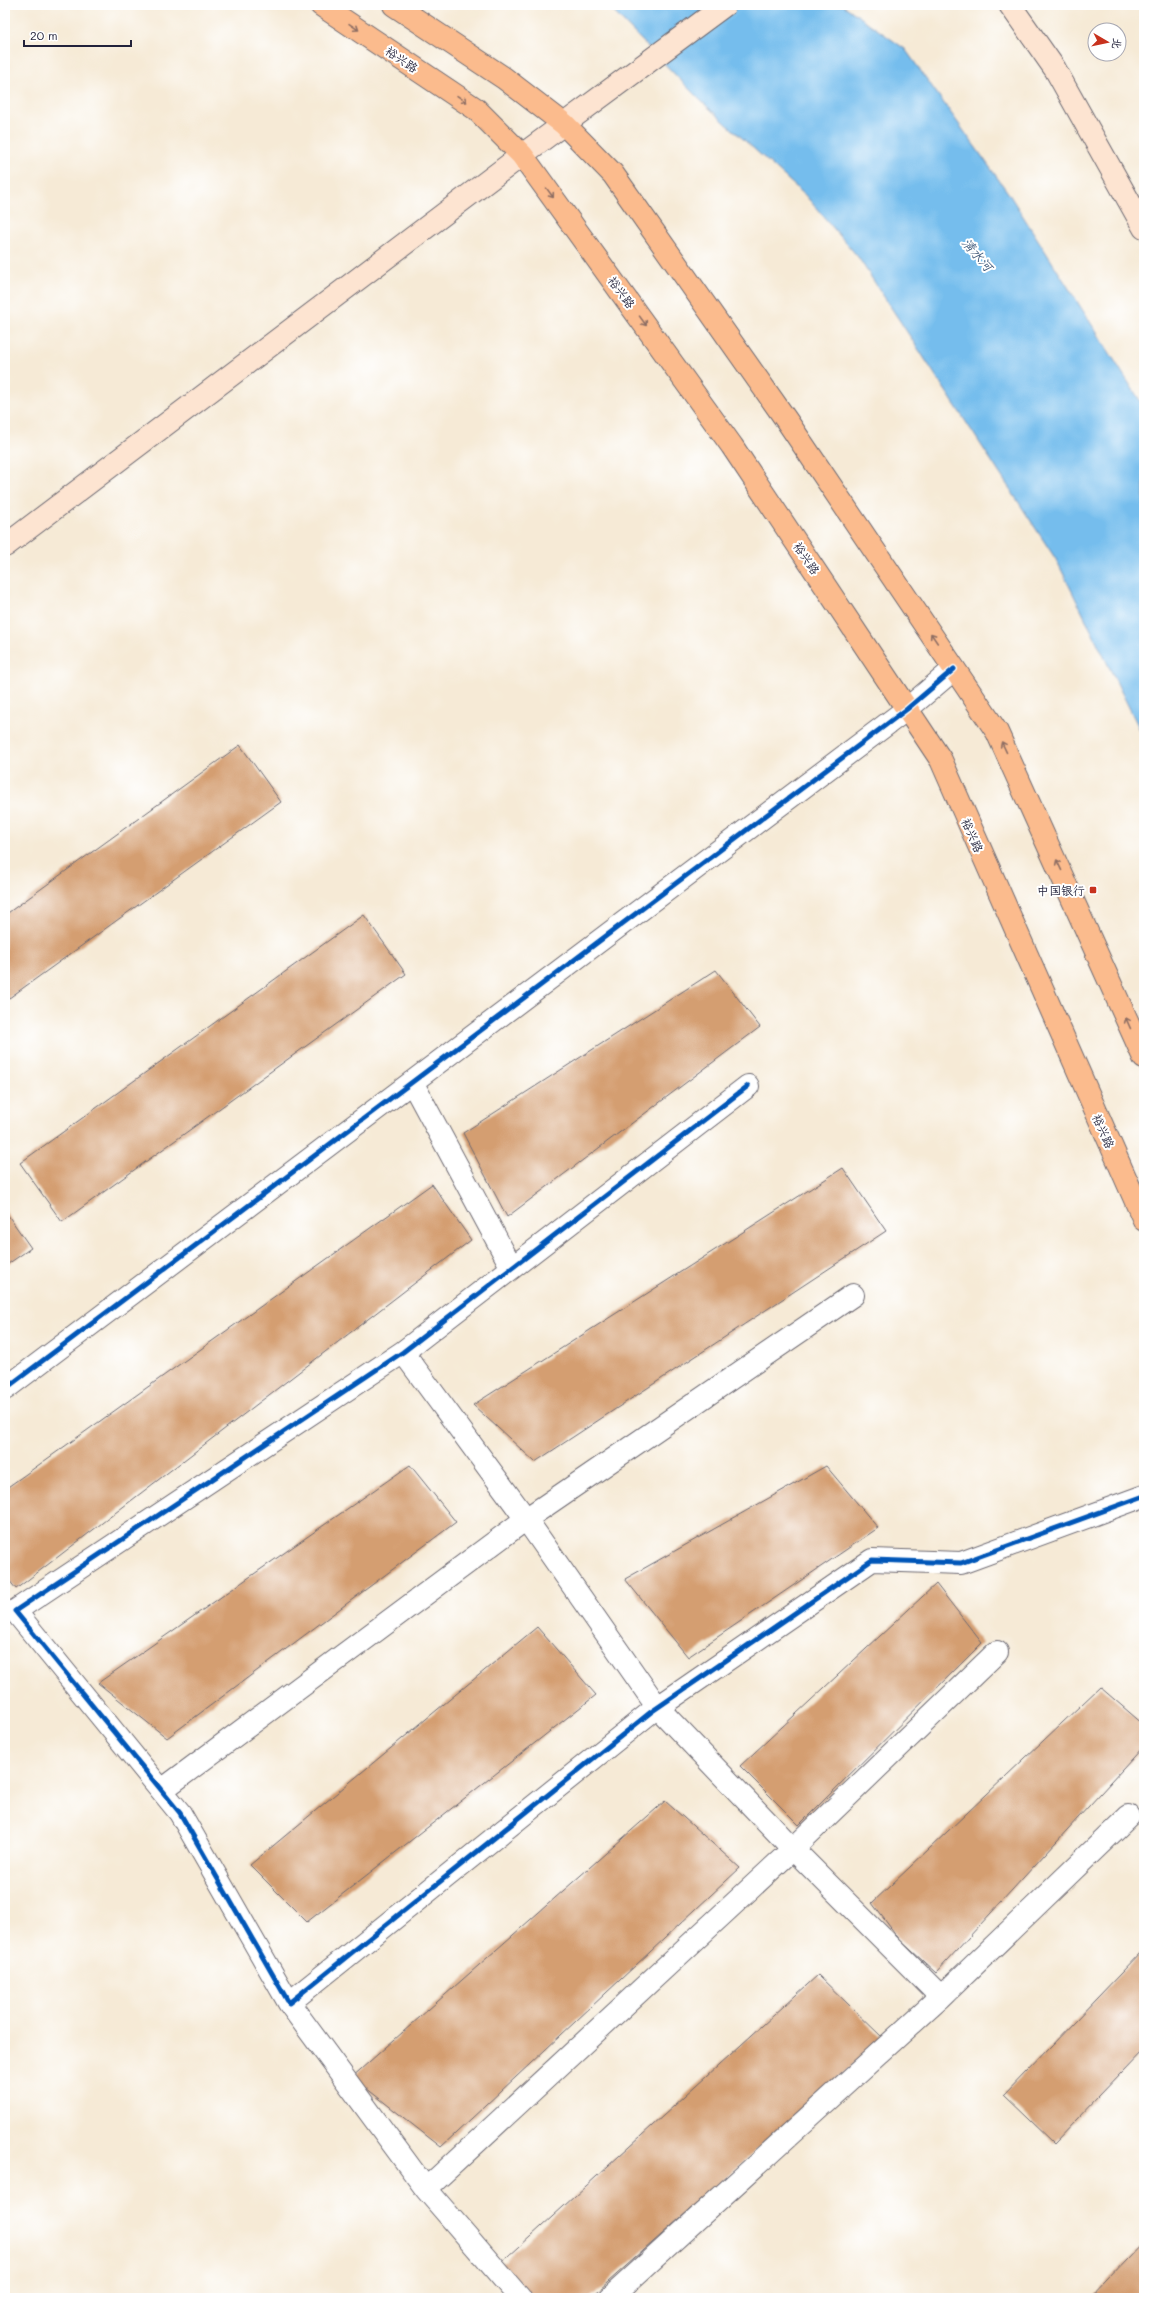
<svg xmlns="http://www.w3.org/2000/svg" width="1149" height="2303" viewBox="0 0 1149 2303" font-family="Mali,'LXGW WenKai TC',sans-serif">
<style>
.water{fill:#75bded;stroke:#4c7094}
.building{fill:#d49e71}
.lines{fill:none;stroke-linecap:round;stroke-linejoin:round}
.street-casing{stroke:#6c6871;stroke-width:24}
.secondary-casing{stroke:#6c6871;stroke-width:24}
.primary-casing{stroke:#6c6871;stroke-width:24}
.street{stroke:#fff;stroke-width:22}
.secondary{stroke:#fde4d1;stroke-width:22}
.primary{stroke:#fbbb8d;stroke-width:22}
.cycleway-casing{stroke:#fff;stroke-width:8}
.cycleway{stroke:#0057b8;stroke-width:5}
.oneway{stroke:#8e6e64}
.poi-dot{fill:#c8321e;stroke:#fff;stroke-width:1.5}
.labels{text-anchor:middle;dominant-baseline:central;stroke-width:4;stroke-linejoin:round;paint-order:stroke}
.street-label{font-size:12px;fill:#22223b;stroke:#fff}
.poi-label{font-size:12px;fill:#22223b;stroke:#fff;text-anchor:end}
.water-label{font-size:13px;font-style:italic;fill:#3f5879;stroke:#fff}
</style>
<rect width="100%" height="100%" fill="#fff"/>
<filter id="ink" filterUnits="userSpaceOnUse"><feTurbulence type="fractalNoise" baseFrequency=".025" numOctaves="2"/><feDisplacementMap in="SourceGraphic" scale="8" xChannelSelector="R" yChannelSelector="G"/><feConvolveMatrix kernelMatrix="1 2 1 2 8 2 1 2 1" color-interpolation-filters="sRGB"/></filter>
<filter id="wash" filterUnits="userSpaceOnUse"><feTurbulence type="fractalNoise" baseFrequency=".012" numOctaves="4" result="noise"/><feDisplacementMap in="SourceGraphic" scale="16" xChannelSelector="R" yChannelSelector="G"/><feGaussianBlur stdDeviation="0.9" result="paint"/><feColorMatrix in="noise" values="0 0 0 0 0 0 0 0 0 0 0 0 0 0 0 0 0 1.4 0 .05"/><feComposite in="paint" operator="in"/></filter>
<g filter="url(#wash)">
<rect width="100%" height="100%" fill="#f6ead6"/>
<path class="water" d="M607,5h236l62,44 104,145 135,213v331l-87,-177 -199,-304 -52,-61 -107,-97z"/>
<g id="blocks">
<path class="building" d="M240,745l41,57 -276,199v-86z
M364,915l42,59 -344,248 -42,-59z
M716,970l44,57 -253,190 -44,-84z
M843,1168l43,63 -351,231 -62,-57z
M432,1184l39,56 -455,349 -11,-14v-86z
M5,1211l26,37 -26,18z
M410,1465l46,57 -289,216 -69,-55z
M826,1466l52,62 -190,129 -63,-78z
M936,1584l46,59 -183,182 -59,-59z
M537,1627l59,68 -289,227 -57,-57z
M1100,1687l44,38v21l-208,227 -36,-33 -28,-37z
M665,1801l75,67 -299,279 -89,-70z
M1144,1949v100l-90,94 -50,-48z
M818,1975l65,63 -293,260h-56l-37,-31z
M1144,2242v56h-53z"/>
</g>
</g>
<g filter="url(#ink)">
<use href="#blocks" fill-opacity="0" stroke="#6c6871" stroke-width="1"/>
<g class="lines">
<g class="street-casing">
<path id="street" d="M412,1082l100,186
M748,1086l-345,266 -388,259 165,202 109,190 362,-291 221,-152 89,3 183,-67
M403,1352l123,167 327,-224
M5,1389l902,-680 47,-40
M162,1790l364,-271 132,189 135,141 148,148
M289,2003l137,186 367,-340 204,-197
M426,2189l94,109
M610,2298l331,-301 188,-181"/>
</g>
<g class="secondary-casing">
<path id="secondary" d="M1010,5l45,64 89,159
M5,546l517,-391 203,-150"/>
</g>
<g class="primary-casing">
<path id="primary" d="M321,5l155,104 46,46 210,291 209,314 203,460
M394,5l110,73 60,46 49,50 174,247 210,311 147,326"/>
</g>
<use href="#street" class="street"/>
<use href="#secondary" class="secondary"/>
<use href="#primary" class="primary"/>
<g class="cycleway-casing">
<path id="cycleway" d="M748,1086l-345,266 -388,259 165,202 109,190 362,-291 221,-152 89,3 183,-67
M5,1389l902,-680 47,-40"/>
</g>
<use href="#cycleway" class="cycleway"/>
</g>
<defs><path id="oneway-shaft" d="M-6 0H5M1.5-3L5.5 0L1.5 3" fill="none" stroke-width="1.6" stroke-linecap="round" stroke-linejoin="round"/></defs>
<g class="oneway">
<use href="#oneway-shaft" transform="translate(354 27) rotate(34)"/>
<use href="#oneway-shaft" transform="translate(462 99) rotate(34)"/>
<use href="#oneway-shaft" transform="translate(550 193) rotate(54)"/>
<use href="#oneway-shaft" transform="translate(643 321) rotate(54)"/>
<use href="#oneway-shaft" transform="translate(934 638) rotate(-124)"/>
<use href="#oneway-shaft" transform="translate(1004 747) rotate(-115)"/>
<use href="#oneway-shaft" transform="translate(1059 865) rotate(-115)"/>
<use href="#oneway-shaft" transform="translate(1128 1023) rotate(-114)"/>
</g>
</g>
<rect class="poi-dot" x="1089" y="886" width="8" height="8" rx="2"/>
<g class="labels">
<g class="street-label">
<text transform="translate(402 59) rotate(34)">裕兴路</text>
<text transform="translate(622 292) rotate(54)">裕兴路</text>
<text transform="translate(807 558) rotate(56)">裕兴路</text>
<text transform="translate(973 835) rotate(67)">裕兴路</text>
<text transform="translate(1104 1131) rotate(66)">裕兴路</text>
</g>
<g class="poi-label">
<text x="1085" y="890">中国银行</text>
</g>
<g class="water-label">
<text transform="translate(978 254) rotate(49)">清水河</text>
</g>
</g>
<rect width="1149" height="2303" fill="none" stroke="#fff" stroke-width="20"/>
<g transform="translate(1107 42) rotate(99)"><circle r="19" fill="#ffffff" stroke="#a7a7b1"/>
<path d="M0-3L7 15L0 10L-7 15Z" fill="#c8321e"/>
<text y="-6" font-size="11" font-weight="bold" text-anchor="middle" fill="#22223b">北</text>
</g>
<path d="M24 40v6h107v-6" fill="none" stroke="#22223b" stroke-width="2"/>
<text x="30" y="40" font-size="12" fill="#22223b" stroke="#ffffff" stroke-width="3" paint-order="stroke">20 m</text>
</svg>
